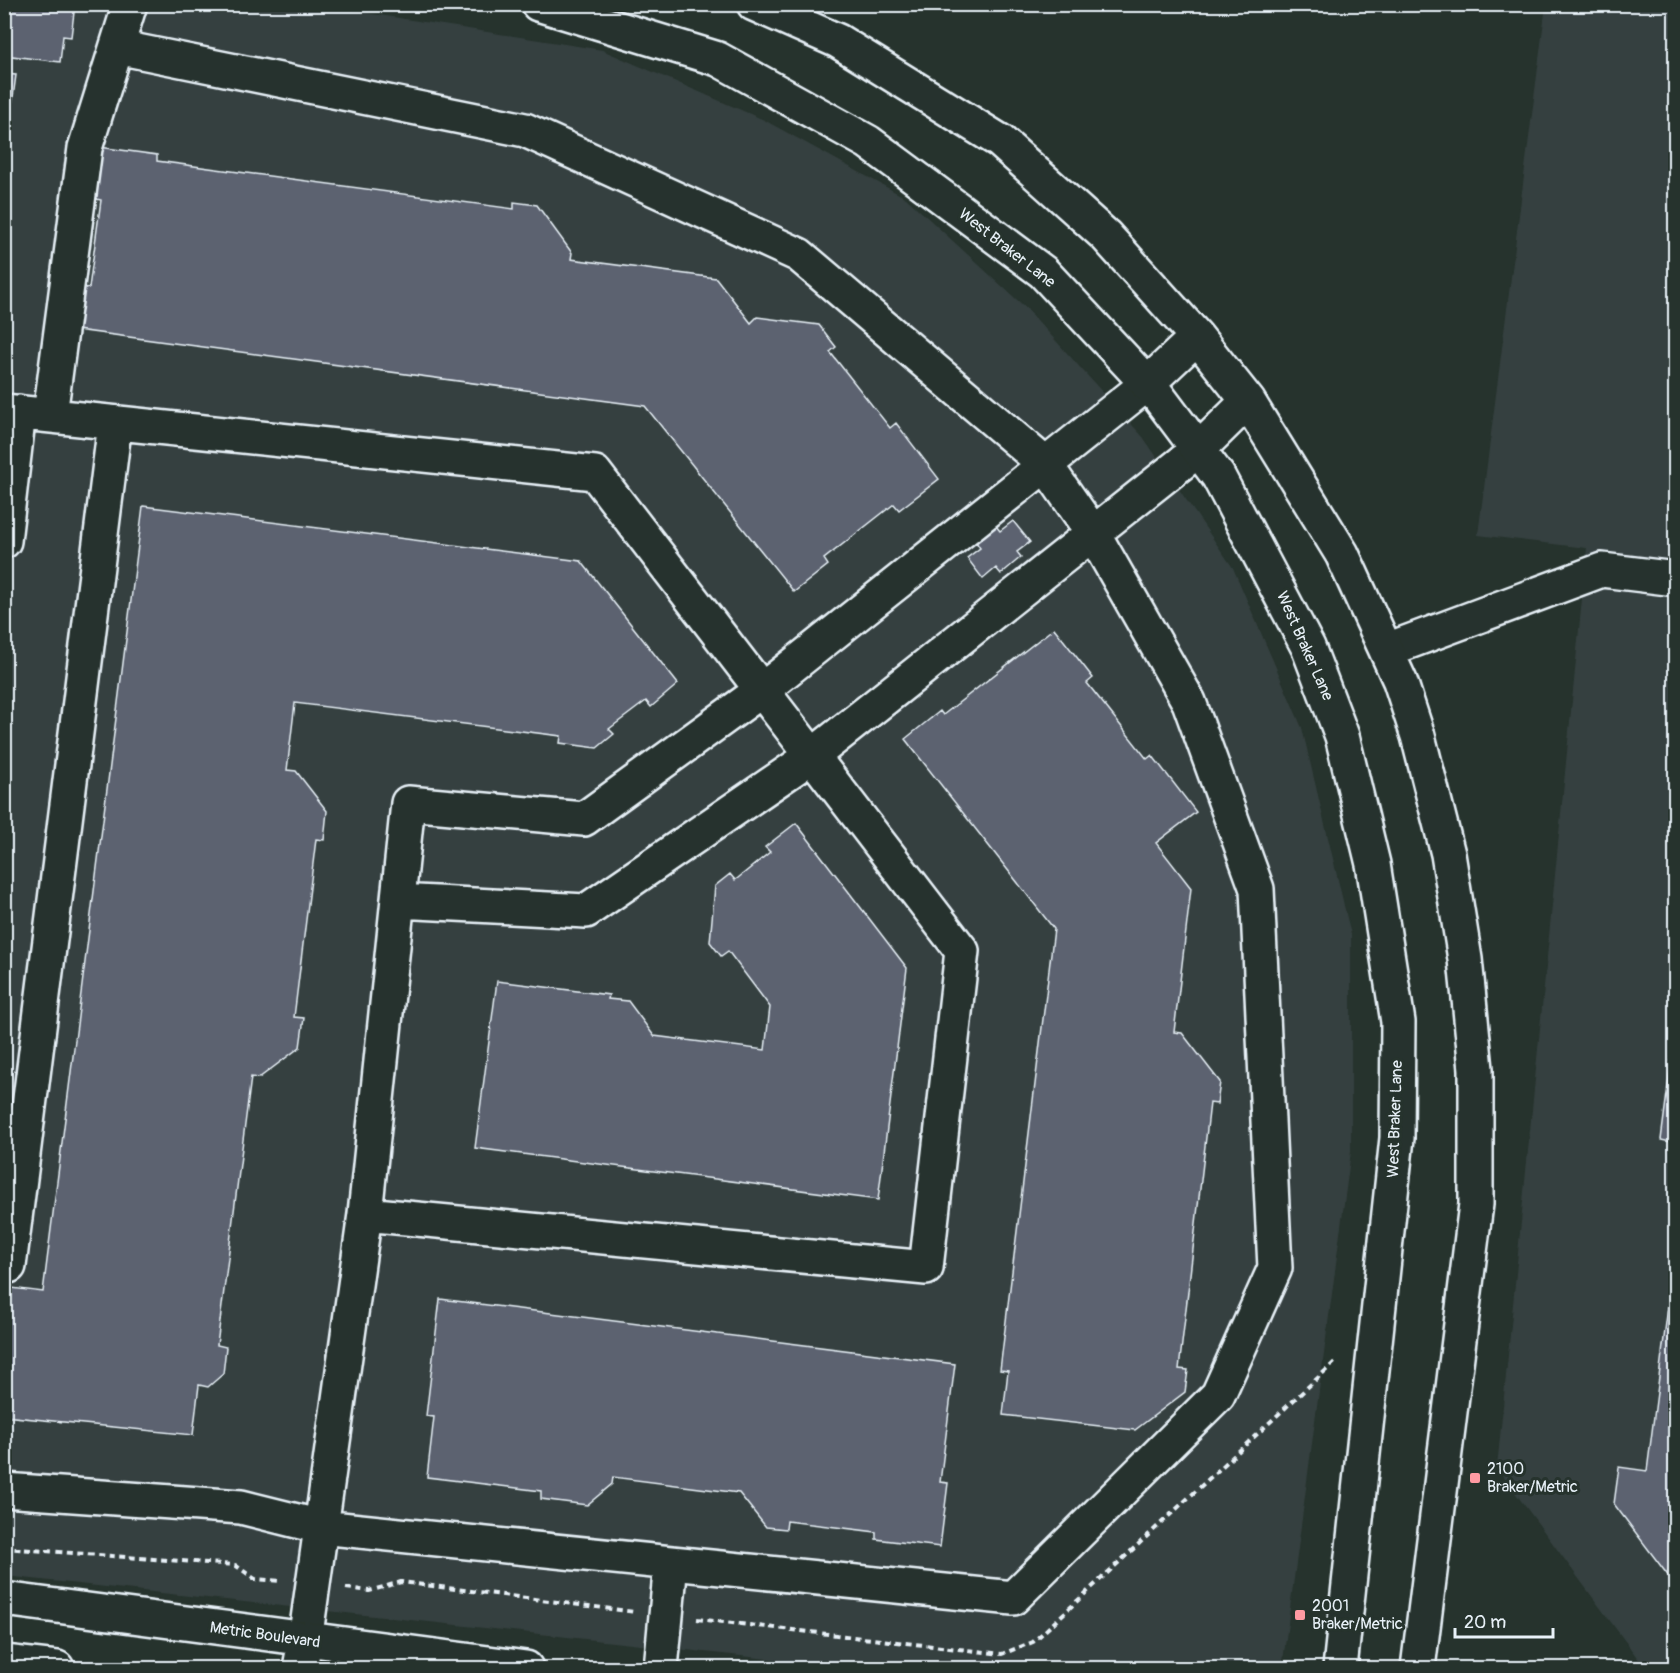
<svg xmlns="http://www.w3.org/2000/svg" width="1680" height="1673" viewBox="0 0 1680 1673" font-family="Pangolin,sans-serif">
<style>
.built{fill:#364141}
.building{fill:#5c6270;stroke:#e8f1f8;stroke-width:1.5}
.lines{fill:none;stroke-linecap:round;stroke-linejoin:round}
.minor-casing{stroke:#e8f1f8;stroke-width:38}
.major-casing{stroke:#e8f1f8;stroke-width:38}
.path{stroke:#e8f1f8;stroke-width:4;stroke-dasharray:6 4.5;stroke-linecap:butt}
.minor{stroke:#26332d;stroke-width:33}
.major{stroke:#26332d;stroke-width:33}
.poi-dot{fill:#ff9aa2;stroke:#26332d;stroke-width:2}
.labels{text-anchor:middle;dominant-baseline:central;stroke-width:6;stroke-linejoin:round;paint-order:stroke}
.street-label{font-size:16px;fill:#e8f1f8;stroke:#26332d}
.poi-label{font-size:16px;fill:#e8f1f8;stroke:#26332d;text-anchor:start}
</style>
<rect width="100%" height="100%" fill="#26332d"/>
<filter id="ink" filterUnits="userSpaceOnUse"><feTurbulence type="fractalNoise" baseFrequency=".0167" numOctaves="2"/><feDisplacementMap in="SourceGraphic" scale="12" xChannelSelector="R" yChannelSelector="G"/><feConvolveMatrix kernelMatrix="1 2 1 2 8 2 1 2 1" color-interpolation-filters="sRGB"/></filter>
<g filter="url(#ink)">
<path class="built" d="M5,5h311l286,45 162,70 142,78 121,111 116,128 90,131 69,160 49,207v216l-69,517h-430l-847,-92z
M1546,5h129v1663h-30l-148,-200 90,-920 -109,-13z"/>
<path class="building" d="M4,4h71l-4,33 -8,-1 -3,26 -56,-7z
M4,74l12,1 -12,89z
M99,147l58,8v6l357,48v-7l23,3 35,48 -1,6 145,19 35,45 6,-6 62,8 17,22 -6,5 60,76 6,-5 43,56 -40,31 -5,-6 -70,55 4,6 -34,27 -149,-186 -568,-76 5,-43 7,1 12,-88 -9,-2z
M143,506l438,55 97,123 -27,23 -5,-6 -37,28 5,5 -17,14 -37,-5 1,-7 -266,-33 -8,67 9,1 31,40 -3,29 -8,-1 -22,178 10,1 -4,29 -41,31 -8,-1 -34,268 9,2 -3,27 -15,13 -9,-2 -6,50 -189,-19v-129l39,5z
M1013,521l17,21 -13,10 4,5 -20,17 -5,-6 -13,11 -16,-21 13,-10 -4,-6 20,-16 4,5z
M1054,628l39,50 -6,5 60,76 5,-4 44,57 -40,31 35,45 -17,144 8,1 38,49 -3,22 -7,-1 -31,266 9,1 -3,22 -50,38 -132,-15 5,-44 -8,-1 54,-441 -149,-190 35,-28 3,4z
M796,823l111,145 -29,232 -403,-52 22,-167 112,14 -1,4 20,2 26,35 111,14 5,-43 -42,-56 -7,5 -11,-14 5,-56 15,-12 5,6 3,-2 32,-26 -5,-5z
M1676,1023v120l-15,-3z
M1676,1244v342l-62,-82 5,-37 28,4z
M440,1299l515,65 -15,118 8,1 -8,64 -64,-8v-7l-89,-11 -1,8 -20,-2 -27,-34 -126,-16 -1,7 -25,21 -46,-6v-8l-114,-14 7,-60 -8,-1z"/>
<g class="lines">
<g class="minor-casing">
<path id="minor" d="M4,411l591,62 367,478 -36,317 -561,-54 -60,427
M50,415l35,-267 45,-144
M4,541l15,-129
M1387,650l215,-80 74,9
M398,901l188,10 226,-155 386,-306
M365,1214l43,-411 176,16 178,-129 385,-306
M4,1266h5l106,-843
M4,1490l237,17 80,20 692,71 205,-203 57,-127 -18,-379 -68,-187 -96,-169 -48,-69 -246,-209 -274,-125 -408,-83
M661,1668l10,-105"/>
</g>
<g class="major-casing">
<path id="major" d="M538,4l180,55 150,83 175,130 112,120 63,84 90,171 34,89 31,128 25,158 -1,116 -57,530
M754,4l84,37 162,100 106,95 91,101 51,64 94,153 58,127 18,55 30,118 17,105 11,110v135l-58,464
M1147,384l50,-47
M1198,450l50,-49
M4,1599l522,69
M4,1662l53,6
M300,1668l5,-27"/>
</g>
<path class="path" d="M4,1548l231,17 20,14 27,2
M346,1588l23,3 32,-9 234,30
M697,1619l305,35 31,-12 304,-282"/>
<use href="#minor" class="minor"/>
<use href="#major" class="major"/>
</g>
</g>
<g class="poi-dot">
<rect x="1469" y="1472" width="12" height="12" rx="3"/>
<rect x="1294" y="1609" width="12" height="12" rx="3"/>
</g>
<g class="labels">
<g class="street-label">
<text transform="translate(1007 248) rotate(38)">West Braker Lane</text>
<text transform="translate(1305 646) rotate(66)">West Braker Lane</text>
<text transform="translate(1395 1119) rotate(-88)">West Braker Lane</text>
<text transform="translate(265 1635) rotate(8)">Metric Boulevard</text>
</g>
<g class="poi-label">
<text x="1487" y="1469">2100<tspan x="1487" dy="18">Braker/Metric</tspan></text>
<text x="1312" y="1606">2001<tspan x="1312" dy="18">Braker/Metric</tspan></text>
</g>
</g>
<rect width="1680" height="1673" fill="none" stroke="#26332d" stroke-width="24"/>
<rect x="12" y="12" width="1656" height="1649" fill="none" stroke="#e8f1f8" stroke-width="2" filter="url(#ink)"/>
<path d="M1455 1628v9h98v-9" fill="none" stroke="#e8f1f8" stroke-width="3"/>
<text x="1464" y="1628" font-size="18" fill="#e8f1f8" stroke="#26332d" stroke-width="4.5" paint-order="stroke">20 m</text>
</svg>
